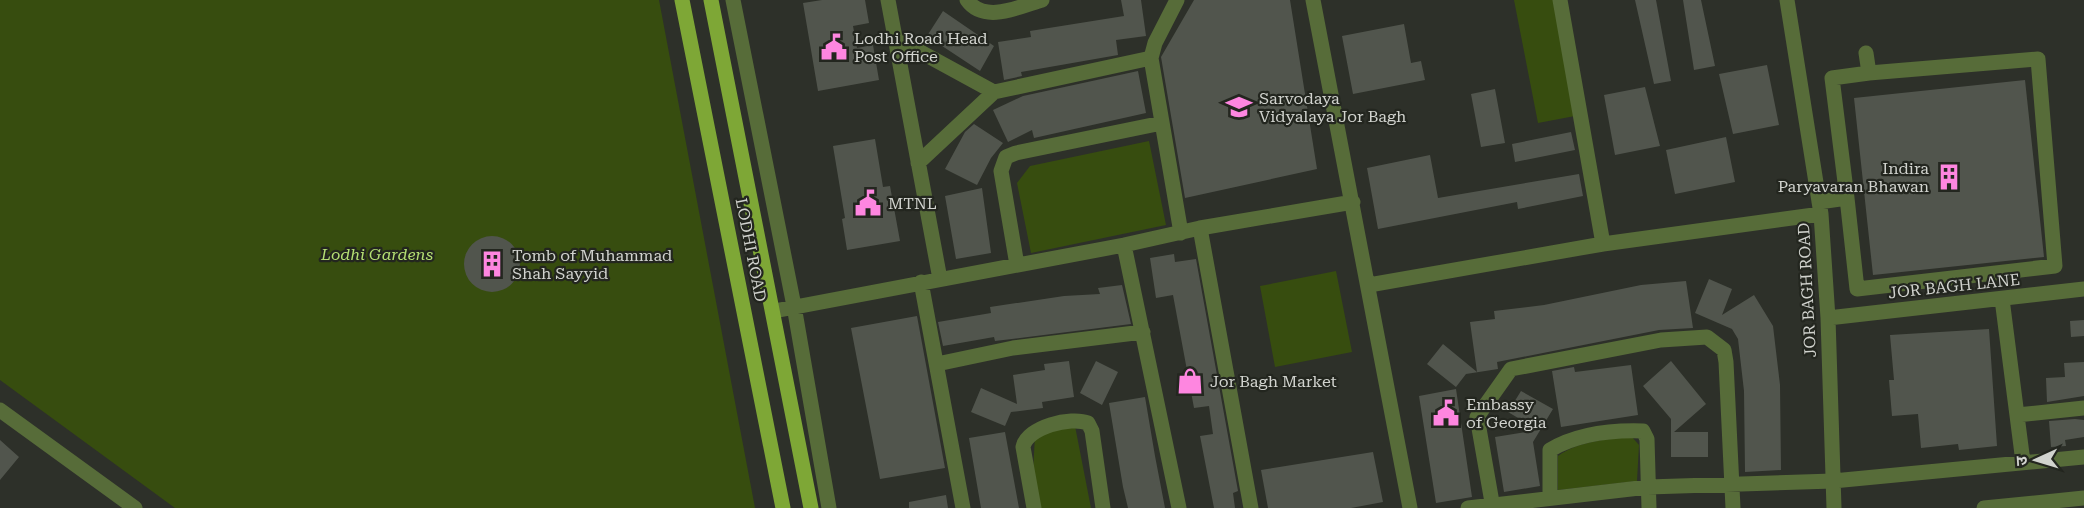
<svg xmlns="http://www.w3.org/2000/svg" width="2084" height="508" viewBox="0 0 2084 508" font-family="'Roboto Serif','Noto Sans Devanagari',serif">
<style>
.green{fill:#374d0f}
.building{fill:#51554d}
.lines{fill:none;stroke-linecap:round;stroke-linejoin:round}
.minor{stroke:#576c39;stroke-width:15}
.major{stroke:#7ea736;stroke-width:15}
.labels{text-anchor:middle;dominant-baseline:central;stroke-width:4.5;stroke-linejoin:round;paint-order:stroke}
.poi-label{font-size:16px;fill:#d1d3ce;stroke:#23261f;text-anchor:start}
.street-label{font-size:16px;fill:#d1d3ce;stroke:#23261f}
.park-label{font-size:16px;font-style:italic;fill:#b4df73;stroke:#23261f}
</style>
<rect width="100%" height="100%" fill="#2d3029"/>
<path class="green" d="M0,0h659l96,508h-580l-175,-128z
M1514,0h39l22,116 -37,7z
M1149,141l17,84 -135,28 -14,-70 13,-17z
M1336,271l16,81 -77,15 -15,-81z
M1075,426l16,82h-52l-6,-35 2,-38z
M1632,437l7,8 -2,36 -79,9v-34c21,-15 49,-17 74,-19z"/>
<path class="building" d="M822,0h43l4,23 -16,3 4,22 16,-3 6,35 -61,11 -15,-88z
M1121,0h20l5,36 -30,4 2,15 -97,17 1,4 -18,4 -6,-38 33,-5 -1,-6 94,-15z
M1194,0h96l27,169 -132,29 -24,-141z
M1635,0h21l15,81 -17,3z
M1683,0h18l14,66 -21,4z
M943,11l51,35 -14,25 -53,-35z
M1404,24l7,39 10,-2 4,19 -72,14 -11,-58z
M1767,65l12,60 -46,9 -14,-60z
M1138,71l8,42 -112,25 -2,-8 -24,12 -15,-32 30,-14z
M2025,80l19,177 -171,18 -19,-177z
M1645,87l15,59 -45,9 -11,-60z
M1495,89l10,54 -24,4 -10,-53z
M974,124l29,19 -12,15 -14,27 -32,-16 20,-37z
M1571,132l4,18 -60,12 -3,-18z
M1726,137l9,45 -60,12 -9,-44z
M875,139l8,48 7,-1 10,55 -53,9 -5,-31 3,-1 -12,-72z
M1430,155l8,43 141,-24 4,22 -65,13 -1,-7 -139,27 -11,-61z
M982,188l9,65 -35,6 -11,-63z
M464 264a28 28 0 1 1 56 0a28 28 0 1 1-56 0Z
M1174,254l1,8 21,-3 42,232 -5,2 2,15h-21l-14,-72 13,-2 -4,-28 -15,2 -21,-113 -17,3 -6,-40z
M1709,279l23,10 -10,26 32,-20 19,31 7,59 1,85 -36,2 -1,-81 -6,-52 -6,-10 -37,-16z
M1686,281l7,47 -34,2 -162,32 1,7 -32,5 -10,13 -29,-23 16,-20 34,28 -7,-50 25,-3 -1,-8 50,-6 97,-20z
M1122,285l9,39 -136,17 -1,-4 -51,9 -5,-24 53,-9 -1,-6 74,-11 36,-2 -2,-6z
M917,316l28,152 -65,11 -29,-151z
M2084,320v16l-13,1 -1,-16z
M1989,329l8,117 -38,4 -1,-6 -37,4 -3,-34 -26,2 -3,-36h5l-4,-45z
M1069,361l5,36 -32,5 1,6 -32,4 -6,14 -34,-14 10,-24 36,16 -4,-29 32,-5 -1,-6z
M1096,361l22,11 -16,33 -22,-12z
M1671,361l35,43 -32,28h34v25h-37v-38l-28,-33z
M2084,362v34l-37,6 -1,-24 19,-1 -1,-14z
M1631,365l7,50 -77,12 -9,-56 22,-4 1,5z
M1456,389l16,108 -36,6 -17,-107z
M1521,391l32,18 -20,33 7,44 -36,6 -9,-55 43,-7 -30,-18z
M1145,397l10,59 10,52h-37l-5,-21 -14,-84z
M2075,419l9,1v17l-19,3 1,6 -15,1 -2,-26z
M1005,432l14,76h-38l-12,-70z
M0,440l19,17 -19,23z
M1373,452l10,50 -32,6h-83l-7,-38z
M946,495l2,13h-39v-6z"/>
<g class="lines">
<path class="minor" d="M733,0l61,306 35,202
M888,0l52,279
M967,0c17,24 52,7 75,0
M1177,0l-22,43 -4,15 30,175
M1313,0l97,508
M1560,0l43,244
M1787,0l34,214 7,104 6,190
M895,38l99,54 157,-34
M918,163l76,-71
M1847,198l10,91 198,-23 -17,-207 -169,14
M1819,202l28,-4 -15,-120 37,-5 -3,-20
M1200,228l51,280
M1124,245l55,263
M1017,265l-16,-94 5,-14 10,-4 146,-30
M921,282l42,226
M1369,285l234,-41 218,-30
M2002,299l21,163
M774,311l350,-66 76,-17 153,-26
M1828,318l256,-29
M937,364l76,-16 130,-16
M0,410l135,98
M2017,415l67,-7
M1550,498v-48c27,-16 62,-20 93,-19l4,8 2,69
M1034,508l-11,-61c4,-20 48,-31 65,-24l4,8 11,77
M1468,508l180,-21 185,-6 251,-24
M1493,508l-16,-91 34,-48 150,-29 46,-3 17,13 2,12 7,146
M1984,508l100,-10"/>
<path class="major" d="M682,0l101,508
M711,0l100,508"/>
</g>
<defs>
<g id="civic-bare" transform="scale(2.07)"><path d="M-.6-6.5H3V-4.5H.6V-3L4-1V1h2V6H-6V1h2V-1L-.6-3ZM-1.2 2.5V6h2.4V2.5Z" fill="#fe86e0" stroke="#23261f" stroke-width="2.5" paint-order="stroke"/></g>
<g id="school-bare" transform="scale(2.07)"><path d="M0-5L7-2L0 1L-7-2ZM-4 1L0 2.5L4 1V4Q0 6-4 4Z" fill="#fe86e0" stroke="#23261f" stroke-width="2.5" paint-order="stroke"/></g>
<g id="building-bare" transform="scale(2.07)"><path d="M-4-6H4V6H1V3H-1V6H-4ZM-2.5-4.3h1.7v1.8h-1.7ZM.8-4.3h1.7v1.8H.8ZM-2.5-1h1.7V.8h-1.7ZM.8-1h1.7V.8H.8Z" fill="#fe86e0" stroke="#23261f" stroke-width="2.5" paint-order="stroke"/></g>
<g id="shop-bare" transform="scale(2.07)"><path d="M-5-2.5h2.3a2.7 3.5 0 0 1 5.4 0H5L5.5 6h-11ZM-1.5-2.5h3a1.5 2.3 0 0 0-3 0Z" fill="#fe86e0" stroke="#23261f" stroke-width="2.5" paint-order="stroke"/></g>
</defs>
<g fill-rule="evenodd">
<use href="#civic-bare" x="834" y="47"/>
<use href="#school-bare" x="1239" y="107"/>
<use href="#building-bare" x="1949" y="177"/>
<use href="#civic-bare" x="868" y="203"/>
<use href="#building-bare" x="492" y="264"/>
<use href="#shop-bare" x="1190" y="381"/>
<use href="#civic-bare" x="1446" y="413"/>
</g>
<g class="labels">
<g class="poi-label">
<text x="854" y="38">Lodhi Road Head<tspan x="854" dy="18">Post Office</tspan></text>
<text x="1259" y="98">Sarvodaya<tspan x="1259" dy="18">Vidyalaya Jor Bagh</tspan></text>
<text x="1929" y="168" text-anchor="end">Indira<tspan x="1929" dy="18">Paryavaran Bhawan</tspan></text>
<text x="888" y="203">MTNL</text>
<text x="512" y="255">Tomb of Muhammad<tspan x="512" dy="18">Shah Sayyid</tspan></text>
<text x="1210" y="381">Jor Bagh Market</text>
<text x="1466" y="404">Embassy<tspan x="1466" dy="18">of Georgia</tspan></text>
</g>
<g class="street-label">
<text transform="translate(751 250) rotate(79)">LODHI ROAD</text>
<text transform="translate(1954 286) rotate(-6)">JOR BAGH LANE</text>
<text transform="translate(1807 290) rotate(-93)">JOR BAGH ROAD</text>
</g>
<g class="park-label">
<text x="377" y="254">Lodhi Gardens</text>
</g>
</g>
<g transform="translate(2036 460) rotate(266)" stroke="#23261f" stroke-width="4.5" paint-order="stroke">
<path d="M0-4.5L10 22L0 15L-10 22Z" fill="#d1d3ce"/>
<text y="-9" font-size="16" font-weight="bold" text-anchor="middle" fill="#d1d3ce">उ</text>
</g>
</svg>
